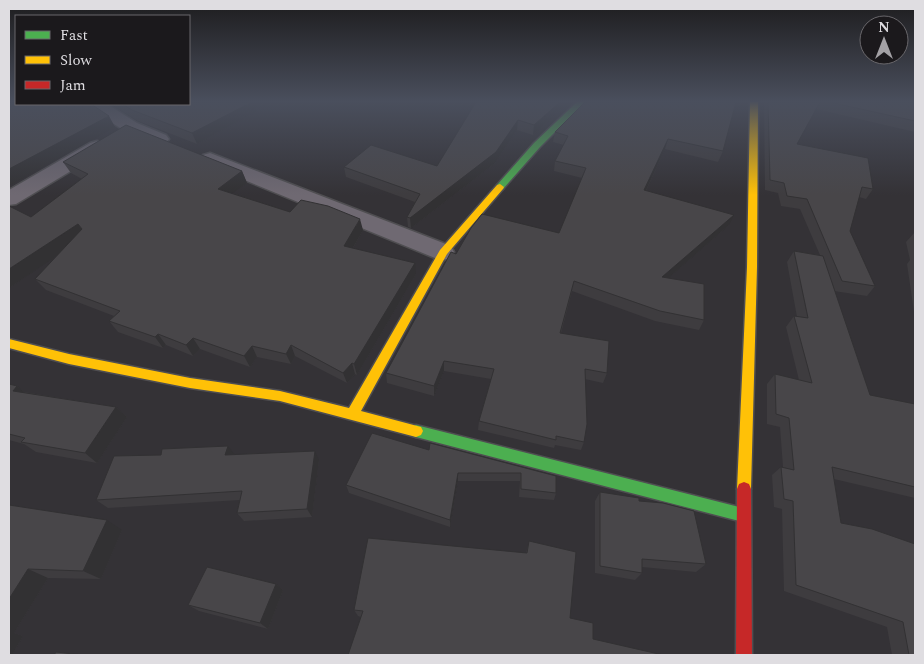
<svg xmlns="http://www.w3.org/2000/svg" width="924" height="664" viewBox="0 0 924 664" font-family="Spectral,serif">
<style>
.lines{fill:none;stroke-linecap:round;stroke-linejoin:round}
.street-casing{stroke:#4f4e51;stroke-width:3}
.fast-casing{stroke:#4f4e51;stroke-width:3}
.slow-casing{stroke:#4f4e51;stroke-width:3}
.jam-casing{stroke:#4f4e51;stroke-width:3}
.street{fill:#6f6972;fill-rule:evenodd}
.fast{fill:#4caf50;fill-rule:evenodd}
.slow{fill:#ffc107;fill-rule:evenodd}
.jam{fill:#c62828;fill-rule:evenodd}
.wall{fill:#3e3c3f}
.shaded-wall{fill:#323133}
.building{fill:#484649;stroke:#323133}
</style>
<rect width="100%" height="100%" fill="#343236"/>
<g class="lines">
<g class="street-casing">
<path id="street" d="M88,104h19l30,19 29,12 3,4 -3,4c-21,5 -58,-23 -76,-35z
M97,141l7,2 2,4 -2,4 -88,53 -7,1v-15l81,-47z
M210,153l241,93 3,6 -3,6 -8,2 -8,-2 -232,-95 -3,-4 3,-4z"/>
</g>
<g class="fast-casing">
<path id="fast" d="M577,102h8l-45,45 -37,42h-6v-4l37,-42z
M416,425l327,83 5,2 2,5 -2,5 -5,2 -327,-85 -5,-2 -2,-4 2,-4z"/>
</g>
<g class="slow-casing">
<path id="slow" d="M750,102h8l-1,165 -6,222 -2,5 -5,2 -5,-2 -2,-5 10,-222z
M500,184l4,3 -1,2 -56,65 -86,157 60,16 2,4 -2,4 -5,2 -136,-36 -90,-13 -121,-24 -60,-16v-9l60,15 121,24 90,13 69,17 91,-158 57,-65z"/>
</g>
<g class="jam-casing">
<path id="jam" d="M744,482l5,2 2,5 1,166h-16l1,-166 2,-5z"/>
</g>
<use href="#street" class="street"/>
<use href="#fast" class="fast"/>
<use href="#slow" class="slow"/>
<use href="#jam" class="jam"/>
</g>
<path class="wall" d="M476,102h93l-36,33 -16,-5 -22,33 -84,65 -3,-1 -1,-10 8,-15 -69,-25 -2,-10 93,-1z
M585,102l138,49 -5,11 -53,-13 -19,42 83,34 -61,53 36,42 -5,10 -44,-9 -83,-30 -11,42 46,40 -4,10 -18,-4 -1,63 -3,8 -26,-5 -1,3 -76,-18 1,-9 12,-42 -47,-8 -10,25 -47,-13 -1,-10 70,-119 103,-21 23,-55 -28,-7 1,-10 9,-16 -11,-3 2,-10z
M763,102h152v30l-99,-23 -19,35 76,45 -7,10 -7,-2 -9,34 25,55 -8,10 -33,-5 36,104 45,9v94l-81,-19 7,44 31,6 43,126h-23l-5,-28 -103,-36 -2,-82 -8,-2 -2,-32 9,-8h2l-3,-40 -13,-3v-40l8,-10 24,6 -13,-53 8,-11 3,1 -10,-55 7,-11 26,4 -20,-46 -19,-3 -3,-13 -13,-3 -1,-88z
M110,104h79l67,8 -59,32 -59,-23z
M63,162l179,9 5,12 -15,10 58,19 73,18 -10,18 63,26 -59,101 -2,-1 -8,9 -52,-27 -4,8 -34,-7 -7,10 -50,-18 -7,7 -27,-11 -3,3 -45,-16 -9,-11 5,-5 -68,-26 -11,-11 22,-24 -48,33v-82l22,11 51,-38 -11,-6z
M915,232v88v-1l-8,-55 3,-4 -4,-18z
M9,384l8,2 7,6 92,15 11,10 -30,46 -61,-11 -12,-8 -15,-4z
M429,450l127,26v17l-2,7 -35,-3 1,-16h-62l-8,46 -101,-34 -3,-8z
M235,455l84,5 -7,57 -68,4 -7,-8 3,-13 -132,8 -12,-8z
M600,492l39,9 67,63 -10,8 -54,-5v6l-7,7 -40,-7v-72z
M9,505l113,25 -21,49 -53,-1 -34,55 9,3 -11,19h-3z
M529,541l47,11 -215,65 -3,-1 -4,-6 172,-57z
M276,584l7,6 -15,39 -69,-18 -11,-6z"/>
<path class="shaded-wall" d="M252,102h1l3,10 -59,32 -5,-11z
M560,102h9l-36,33 1,-10z
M109,116l6,11 -106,59v-17z
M518,120l-1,10 -22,33 -84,65 -1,-10z
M668,139l-3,10 -24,52 3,-11z
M242,171l5,12 -24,17 -5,-11z
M734,215l-5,10 -71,62 4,-10z
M360,219l3,11 -16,28 -3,-12z
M78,224l8,12 -77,52v-19z
M415,263l1,11 -59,101 -3,-11z
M158,334l8,11 -3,3 -8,-11z
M193,338l7,11 -7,7 -7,-11z
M291,345l4,11 -4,8 -5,-10z
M252,346l5,11 -7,10 -6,-11z
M444,361v10l-10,25v-10z
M352,363l3,11 -8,9 -4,-10z
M17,386l13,11 -17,-6z
M116,407l11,10 -30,46 -12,-10z
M228,446l7,9h-10z
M315,451l4,9 -7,57 -5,-8z
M458,473v8l-8,46v-7z
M107,520l15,10 -21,49 -18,-8z
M28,569l20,9 -34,55 9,3 -11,19h-3v-56z
M276,584l7,6 -15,39 -8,-6z"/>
<path class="building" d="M9,102h7v2h75l18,12 -100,53z
M189,102h63l-60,31 -60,-23 -10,-6h67z
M476,102h84l-26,23 -16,-5 -22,32 -86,66 -3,-1 13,-23 -76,-27 27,-22 66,21z
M585,102h151l-13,49 -55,-12 -24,51 90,25 -72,62 42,7v36l-44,-9 -86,-30 -14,52 49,8 -2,32 -22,-4 2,55 -3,18 -28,-6v4l-77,-19 15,-52 -50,-8 -10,25 -48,-13 65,-121 5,2 15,-26 11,-14 77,19 27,-65 -31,-7 13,-25 -13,-4z
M768,102h52l-23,42 71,14 5,31 -11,-2 -12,44 25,55 -33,-5 -35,-82 -20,-3 -3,-13 -14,-3z
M829,102h86v19z
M126,125l116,46 -24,18 72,23 11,-12 27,6 32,13 -16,27 71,17 -61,101 -2,-1 -9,10 -52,-28 -5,9 -34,-8 -8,10 -51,-18 -7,7 -28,-11 -3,3 -46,-16 11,-10 -85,-32 47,-50 -4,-5 -69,45v-63l22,11 57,-43 -25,-12z
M794,251l29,5 47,139 45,9v83l-83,-20 9,56 31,6 43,15v111h-6l-6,-33 -107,-37 -3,-84 -9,-2 -3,-32 13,3 -5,-52 -13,-4 -1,-40 37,9 -18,-67 14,2z
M9,384l8,2 -4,5 103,16 -31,46 -64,-11 4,-4 -16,-4z
M372,433l57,17 1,-7 126,33v17l-35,-4v-16h-63l-8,47 -104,-35z
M228,446l-3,9 90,-4 -8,58 -70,4 5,-22 -146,9 18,-44 47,-1 1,-6z
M600,492l39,6v3l24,2 31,8 12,53 -64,-5v14l-42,-7z
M9,505l98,15 -24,51 -55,-2 -19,30z
M368,538l159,15 2,-12 47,11 -6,66 23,5v16l70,16h-315l15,-44 -9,-1z
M207,567l69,17 -16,39 -72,-18z
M56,652l26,3h-28z"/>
<linearGradient id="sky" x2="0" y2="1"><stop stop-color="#1d1c1e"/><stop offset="0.52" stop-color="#4a4f5d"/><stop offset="1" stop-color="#4a4f5d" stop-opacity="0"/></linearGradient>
<rect width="924" height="195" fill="url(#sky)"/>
<rect width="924" height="664" fill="none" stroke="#dfdde1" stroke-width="20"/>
<rect x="15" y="15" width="175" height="90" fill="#1b191c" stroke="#69676b"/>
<rect x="25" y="31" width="25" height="8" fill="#4caf50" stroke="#69676b"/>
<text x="60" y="40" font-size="15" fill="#dfdde1">Fast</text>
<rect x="25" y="56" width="25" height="8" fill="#ffc107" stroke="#69676b"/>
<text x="60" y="65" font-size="15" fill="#dfdde1">Slow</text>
<rect x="25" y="81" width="25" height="8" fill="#c62828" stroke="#69676b"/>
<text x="60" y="90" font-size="15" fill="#dfdde1">Jam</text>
<g transform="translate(884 40)"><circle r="24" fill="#1b191c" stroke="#69676b"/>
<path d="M0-4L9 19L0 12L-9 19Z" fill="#a3a1a5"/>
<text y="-8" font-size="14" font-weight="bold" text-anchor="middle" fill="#dfdde1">N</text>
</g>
</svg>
